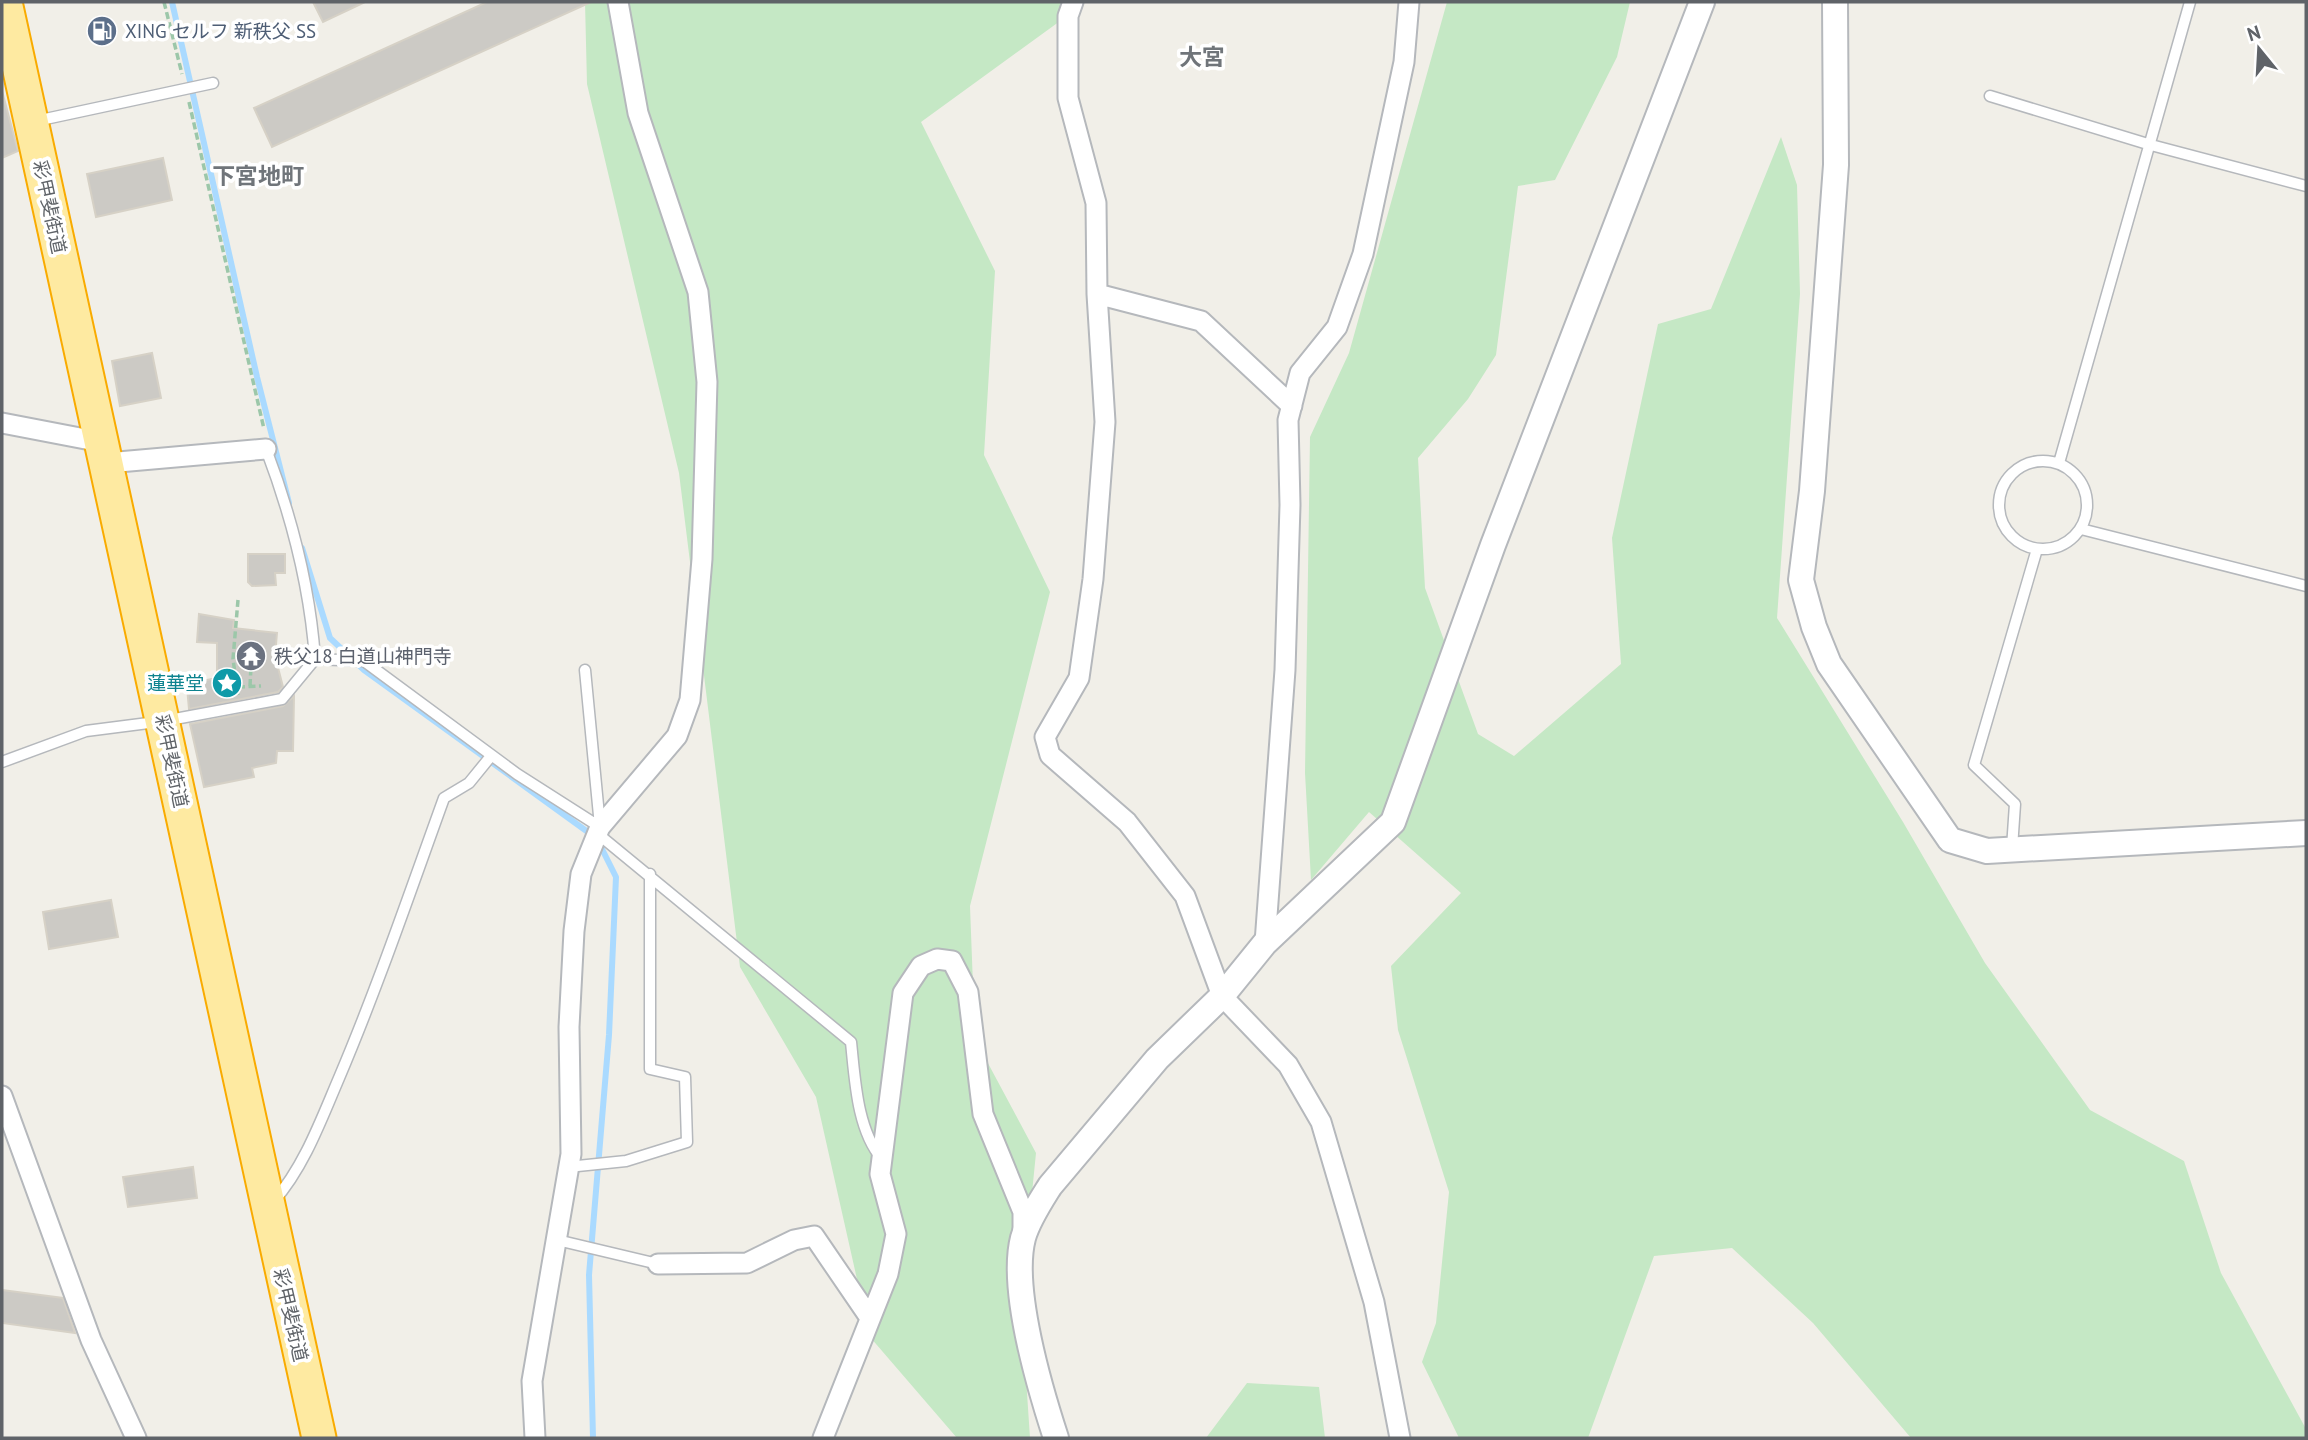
<svg xmlns="http://www.w3.org/2000/svg" width="2308" height="1440" viewBox="0 0 2308 1440" font-family="'PT Sans','Noto Sans JP',sans-serif">
<style>
.green{fill:#c5e8c5}
.lines{fill:none;stroke-linecap:round;stroke-linejoin:round}
.stream{stroke:#aadaff;stroke-width:6}
.building{fill:#cccac5;stroke:#d6d1c6;stroke-width:2}
.service-casing{stroke:#b5b8bc;stroke-width:13}
.minor-casing{stroke:#b5b8bc;stroke-width:23}
.tertiary-casing{stroke:#b5b8bc;stroke-width:28}
.trunk-casing{stroke:#f9ab00;stroke-width:37}
.path{stroke:#9cc7a9;stroke-width:3.5;stroke-dasharray:7 3.5;stroke-linecap:butt}
.service{stroke:#fff;stroke-width:10}
.minor{stroke:#fff;stroke-width:19}
.tertiary{stroke:#fff;stroke-width:24}
.trunk{stroke:#feeaa1;stroke-width:33}
.labels{text-anchor:middle;dominant-baseline:central;stroke-width:7;stroke-linejoin:round;paint-order:stroke}
.service-label{font-size:19px;fill:#4e5e75;stroke:#fff;text-anchor:start}
.street-label{font-size:19px;fill:#5f6368;stroke:#fff}
.worship-label{font-size:19px;fill:#5b616d;stroke:#fff;text-anchor:start}
.culture-label{font-size:19px;fill:#0d838f;stroke:#fff;text-anchor:end}
.quarter-label{font-size:23px;font-weight:bold;fill:#70757a;stroke:#fff}
</style>
<rect width="100%" height="100%" fill="#f1efe8"/>
<path class="green" d="M585,2h493v6l-157,114 74,149 -11,184 66,137 -80,314 5,133 61,114 -15,150 9,135h-73l-87,-101 -54,-240 -76,-130 -61,-494 -92,-389z
M1447,2h183l-13,55 -62,123 -37,6 -22,169 -28,44 -50,59 7,130 53,146 36,22 107,-92 -9,-126 46,-214 53,-15 70,-172 16,48 3,109 -23,324 126,204 82,141 105,147 94,51 37,112 85,156v9h-395l-98,-115 -81,-75 -78,8 -66,182h-129l-37,-76 14,-39 13,-131 -51,-162 -7,-64 70,-73 -92,-81 -58,68 -6,-107 5,-336 39,-84z
M1247,1383l72,4 6,51h-119z"/>
<g class="lines">
<path class="stream" d="M172,2l85,375 32,126
M302,548l28,90 34,32 228,165
M593,1438l-4,-163 20,-240 7,-158 -17,-34"/>
</g>
<path class="building" d="M313,2h52l-42,20z
M487,2h104l-319,145 -18,-39z
M2,91l16,60 -16,7z
M163,158l9,42 -76,17 -9,-43z
M152,353l9,45 -41,8 -8,-45z
M248,554h37v19h-10l1,12 -24,1 -4,-4z
M199,614l35,6 -1,8 44,5 -2,23 8,31 -5,5 -89,17 -2,-22 5,-4 25,-5v-35l-20,-1z
M294,696l-1,55h-16l-1,12 -24,5 2,9 -50,10 -14,-63 93,-18z
M111,900l7,37 -69,12 -6,-37z
M193,1167l4,31 -69,9 -5,-30z
M2,1290l61,8 12,35 -73,-10z"/>
<g class="lines">
<g class="service-casing">
<path id="service" d="M1990,96l161,49 155,41
M36,121l177,-38
M266,449c25,66 44,139 49,210l49,2 153,113 83,53
M1999 505a44 44 0 1 1 88 0a44 44 0 1 1-88 0Z
M2059,463l131,-461
M2081,529l225,57
M585,670l15,156
M2,762l84,-31 78,-10 118,-22 33,-40
M598,834l253,208c4,38 6,88 31,117
M2012,848l3,-44 -41,-39 63,-216
M568,1167l58,-6 61,-19 -2,-65 -35,-8v-195
M274,1201c30,-34 47,-81 65,-123 39,-92 71,-186 105,-280l25,-15 22,-27
M557,1240l101,24"/>
</g>
<g class="minor-casing">
<path id="minor" d="M1073,2l-5,14v82l28,105 1,91 8,128 -12,157 -14,99 -34,59 5,18 77,67 58,74 37,100 66,69 33,57 53,180 26,136
M1097,294l104,27 91,85
M2,423l99,19
M107,463l159,-14
M1265,943l20,-273 5,-165 -2,-85 12,-47 37,-46 26,-73 41,-192 5,-60
M2,1096l89,244 45,98
M658,1264l89,-1 47,-23 20,-4 56,82
M535,1438l-3,-57 39,-227 -2,-127 5,-96 7,-57 19,-47 77,-91 13,-36 12,-141 5,-177 -9,-90 -60,-179 -20,-111
M823,1438l65,-164 8,-40 -16,-60 23,-181 18,-27 16,-7 15,2 16,31 15,122 40,98v23"/>
</g>
<g class="tertiary-casing">
<path id="tertiary" d="M1835,2l1,163 -24,326 -11,89 13,47 15,37 121,176 37,11 319,-18
M1056,1438c-16,-49 -46,-150 -33,-200 5,-18 17,-36 27,-52l107,-127 65,-63 43,-53 128,-121 100,-277 209,-543"/>
</g>
<g class="trunk-casing">
<path id="trunk" d="M5,2l314,1436"/>
</g>
<path class="path" d="M164,2l18,72
M189,102l75,327
M238,600l-5,59 5,36
M250,686l1,-20
M238,687l23,-1"/>
<use href="#service" class="service"/>
<use href="#minor" class="minor"/>
<use href="#tertiary" class="tertiary"/>
<use href="#trunk" class="trunk"/>
</g>
<defs>
<g id="fuel-disc" transform="scale(1.575)"><circle r="9.5" fill="#5c6f8a" stroke="#fff"/><path d="M-5.5-6h7V0h2V4h1.3V-2.5L3-4.5l.8-.8L6-3V5H2.5V1h-1V6h-7ZM-4.2-4.7v3.2H.2V-4.7Z" fill="#fff"/></g>
<g id="temple-disc" transform="scale(1.575)"><circle r="9.5" fill="#6b7280" stroke="#fff"/><path d="M0-6L5-2H3V0L6.5 2.5H4V6H1.5V3h-3V6H-4V2.5H-6.5L-3 0V-2H-5Z" fill="#fff"/></g>
<g id="sight-disc" transform="scale(1.575)"><circle r="9.5" fill="#0f9aa8" stroke="#fff"/><path d="M0-6L1.8-2.2L6-1.7L2.9 1.2L3.7 5.4L0 3.3L-3.7 5.4L-2.9 1.2L-6-1.7L-1.8-2.2Z" fill="#fff"/></g>
</defs>
<g fill-rule="evenodd">
<use href="#fuel-disc" x="102" y="31"/>
<use href="#temple-disc" x="251" y="656"/>
<use href="#sight-disc" x="227" y="683"/>
</g>
<g class="labels">
<g class="service-label">
<text x="125" y="31">XING セルフ 新秩父 SS</text>
</g>
<g class="street-label">
<text transform="translate(50 207) rotate(78)">彩甲斐街道</text>
<text transform="translate(172 761) rotate(78)">彩甲斐街道</text>
<text transform="translate(291 1315) rotate(77)">彩甲斐街道</text>
</g>
<g class="worship-label">
<text x="274" y="656">秩父18 白道山神門寺</text>
</g>
<g class="culture-label">
<text x="204" y="683">蓮華堂</text>
</g>
<g class="quarter-label">
<text x="1202" y="56">大宮</text>
<text x="258" y="175">下宮地町</text>
</g>
</g>
<rect width="2308" height="1440" fill="none" stroke="#5f6368" stroke-width="7"/>
<g transform="translate(2259 49) rotate(342)" stroke="#ffffff" stroke-width="5" paint-order="stroke">
<path d="M0-5L12 26L0 18L-12 26Z" fill="#5f6368"/>
<text y="-10" font-size="19" font-weight="bold" text-anchor="middle" fill="#5f6368">N</text>
</g>
</svg>
